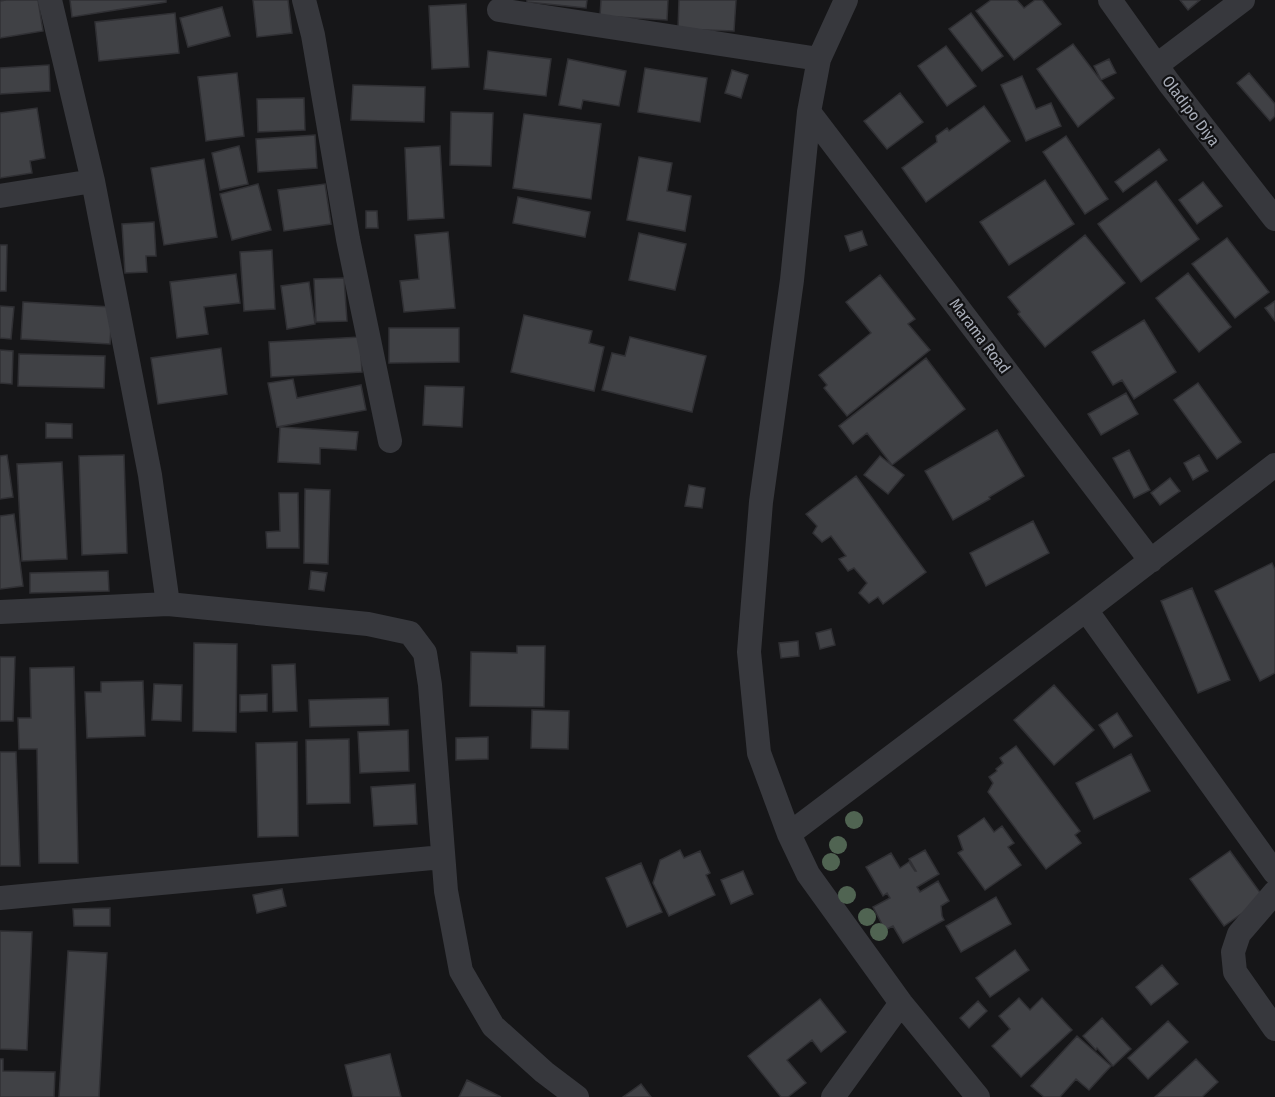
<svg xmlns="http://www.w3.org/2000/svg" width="1275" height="1097" viewBox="0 0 1275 1097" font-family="'Fira Sans Condensed',sans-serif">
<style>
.building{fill:#404145;stroke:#303034;stroke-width:1.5}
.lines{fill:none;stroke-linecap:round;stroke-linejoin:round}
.street{stroke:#37383d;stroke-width:24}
.tree{fill:#506452}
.labels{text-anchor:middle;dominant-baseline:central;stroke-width:4.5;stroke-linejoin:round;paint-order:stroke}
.street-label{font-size:16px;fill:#a8adb8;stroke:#111113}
</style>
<rect width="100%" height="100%" fill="#161618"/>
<path class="building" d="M6,0h32l5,31 -43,7v-37z
M70,0h96v2l-94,15z
M253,0h35l4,33 -35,4z
M527,0h60l-1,8 -59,-6z
M601,0h67l-1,20 -67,-4z
M679,0h57l-2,31 -56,-2z
M991,0h26l7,8 11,-8h7l19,24 -47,36 -38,-49z
M1180,0h20l-12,10z
M466,4l3,63 -37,2 -3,-63z
M222,7l8,29 -42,11 -8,-29z
M175,13l4,40 -80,8 -4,-39z
M971,13l32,43 -21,15 -33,-42z
M1073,44l41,54 -36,29 -41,-58z
M946,46l30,40 -29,20 -29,-40z
M488,51l63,8 -5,37 -62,-7z
M568,59l58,12 -7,35 -36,-6 -2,9 -22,-4z
M1109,59l7,14 -15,7 -7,-14z
M49,65l1,26 -50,3v-26z
M645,68l62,10 -7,44 -62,-10z
M732,70l16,5 -7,23 -16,-5z
M237,73l7,63 -38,5 -8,-64z
M1249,73l26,31v12l-5,5 -33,-38z
M1022,76l14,33 15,-6 10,23 -35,15 -25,-56z
M353,85l72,2 -1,35 -73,-2z
M900,93l23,29 -36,27 -23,-28z
M304,98l1,32 -47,2 -1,-33z
M984,106l26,35 -84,61 -24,-34 35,-26 -1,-6 11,-8 2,3z
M37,108l8,50 -15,3 2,12 -32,5v-65z
M451,112l42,1 -2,53 -41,-1z
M524,114l77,10 -10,75 -78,-11z
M315,135l2,33 -59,4 -2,-33z
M1066,136l42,63 -23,15 -42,-62z
M239,146l9,38 -28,6 -8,-37z
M440,146l4,72 -36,2 -3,-72z
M1159,149l8,11 -44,32 -8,-10z
M639,157l33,6 -5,28 24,5 -6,35 -58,-11z
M204,159l13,78 -53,8 -13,-77z
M1045,180l29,44 -65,41 -29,-43z
M1156,181l43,58 -58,43 -43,-58z
M1203,182l19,24 -25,18 -18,-24z
M258,184l13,46 -39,10 -12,-46z
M325,184l6,40 -47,7 -6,-41z
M518,197l72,15 -5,25 -72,-14z
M366,211h11l1,17h-12z
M154,222l2,34h-10l1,16 -22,1 -3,-49z
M862,231l5,14 -17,6 -5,-15z
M448,232l7,76 -51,4 -4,-31 19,-2 -4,-44z
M639,233l47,11 -11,46 -46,-10z
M1085,235l40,48 -80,64 -27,-33 2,-2 -12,-15z
M1227,238l42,54 -34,26 -43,-54z
M0,245h7l-1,46h-6z
M272,250l3,59 -31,2 -4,-59z
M1188,273l43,54 -32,25 -43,-54z
M236,274l4,29 -36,4 4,27 -31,4 -7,-56z
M880,275l35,44 -7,5 22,26 -83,66 -23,-28 3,-3 -8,-10 52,-42 -25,-31z
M344,278l3,43 -31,1 -2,-43z
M309,282l6,42 -28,5 -6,-43z
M1275,301v20l-10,-13z
M23,302l89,5 -2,37 -89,-5z
M0,306l14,1 -3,32 -11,-1z
M524,315l68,16 -3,12 15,4 -10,44 -83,-19z
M1144,320l32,52 -42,27 -12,-19 -9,5 -21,-33z
M389,328h70v34l-70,1z
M360,337l2,35 -91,5 -2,-35z
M630,337l76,19 -14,56 -90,-22 10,-37 13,3z
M221,348l6,46 -69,10 -7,-46z
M0,350l13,1 -1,33 -12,-1z
M19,354l86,2 -1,32 -86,-2z
M926,358l39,51 -73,56 -25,-32 -14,11 -14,-18z
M293,379l4,19 64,-13 5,25 -89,17 -9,-44z
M1198,383l43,59 -24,17 -43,-59z
M425,386l39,1 -2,40 -39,-2z
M1126,393l12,21 -37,21 -13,-21z
M46,423l26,1v14h-26z
M280,427l78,5 -2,18 -36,-2v16l-42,-2z
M997,430l27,46 -35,21 1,2 -37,21 -28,-49z
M1129,450l21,40 -16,8 -21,-40z
M7,455l6,42 -13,2v-43z
M124,455l3,98 -45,2 -3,-99z
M1199,455l9,16 -15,9 -9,-17z
M880,456l24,19 -16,19 -24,-19z
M62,462l5,97 -45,2 -5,-97z
M856,476l70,96 -43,32 -5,-7 -9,6 -10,-10 8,-10 -13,-15 -6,3 -9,-12 7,-3 -15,-20 -9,6 -9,-9 4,-7 -11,-12z
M1170,478l10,13 -20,14 -9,-12z
M689,485l16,3 -3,20 -17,-2z
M305,489l25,1 -2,74 -24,-1z
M279,493h19l1,55h-32l-1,-16 14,-1z
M14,514l9,72 -23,3v-73z
M1033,521l16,32 -63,33 -16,-33z
M1272,563l3,7v103l-15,8 -45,-90z
M108,571l1,20 -79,2v-20z
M311,571l16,2 -3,18 -15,-2z
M1192,588l38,92 -32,13 -37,-92z
M831,629l4,16 -15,4 -4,-16z
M798,641l1,15 -18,2 -2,-15z
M194,643l43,1 -1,88 -43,-1z
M517,646h28l-1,61 -74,-1 1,-54 46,1z
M0,657h15l-2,64h-13z
M295,664l2,47 -24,1 -1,-47z
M74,667l4,196h-39l-2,-114h-18l-1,-31h13l-1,-50z
M143,681l2,55 -58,2 -2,-46h16v-10z
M154,684l28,1 -1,36 -29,-1z
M1054,685l40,45 -40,35 -40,-45z
M267,694v17l-27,1v-17z
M388,698l1,27 -79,2 -1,-27z
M532,710l37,1 -1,38 -37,-1z
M1117,713l15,23 -18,12 -15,-23z
M408,730l1,41 -49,2 -2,-41z
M488,737v22l-32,1v-22z
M349,739l1,64 -43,1 -1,-64z
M297,742l1,94 -40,1 -2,-94z
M1016,746l64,85 -5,4 6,8 -35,26 -58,-77 5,-9 -4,-6 8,-6 -1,-2 7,-6 -3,-5z
M0,752h16l4,114h-20z
M1131,754l19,37 -56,28 -18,-36z
M415,784l2,40 -43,2 -3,-39z
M984,818l10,14 8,-6 12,17 -6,4 13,18 -36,25 -27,-37 5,-3 -5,-14z
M680,850l4,8 16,-7 10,22 -4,2 9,20 -46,21 -16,-33 7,-23z
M925,850l14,24 -22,13 3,5 18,-11 11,20 -8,5 1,10 2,4 -41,23 -10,-17 -8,4 -12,-23 17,-9 -3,-5 -4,3 -17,-29 25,-14 9,15 9,-6 6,9h1l-7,-12z
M1230,851l34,47 -40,28 -34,-47z
M641,863l21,49 -35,15 -21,-49z
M743,871l10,23 -22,10 -10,-24z
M282,889l4,17 -29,7 -4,-18z
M996,897l15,27 -50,28 -15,-26z
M110,908v18h-36l-1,-17z
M0,931l32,1 -5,118 -27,-1z
M1015,950l14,20 -39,27 -14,-19z
M68,951l39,2 -8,144h-40z
M1162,965l16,19 -27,21 -15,-18z
M1019,998l11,12 12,-12 30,32 -51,47 -29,-31 18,-17 -11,-13z
M820,999l26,33 -25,20 -9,-12 -25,20 19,23 -18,14h-7l-33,-41z
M978,1001l9,10 -18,17 -9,-10z
M1102,1018l29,31 -18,17 -16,-18 -1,2 -13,-14z
M1168,1021l20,21 -40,37 -20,-21z
M1077,1036l34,30 -22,24 -13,-11 -16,18h-16l-13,-11z
M390,1054l11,43h-48l-8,-32z
M0,1059h3v12l52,1 -1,25h-54z
M1196,1059l22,23 -16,15h-47z
M467,1080l34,17h-42z
M641,1084l10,13h-28z"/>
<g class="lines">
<path class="street" d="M50,0l43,181 57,294 18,129
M304,0l9,35 35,204 42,202
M846,0l-27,59 -10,53 -17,168 -31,222 -12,150 10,101 30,81 19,40 93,129 77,94
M1110,0l59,83 106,136
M499,10l320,49
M1157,65l86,-65
M809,112l342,449
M0,196l93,-15
M1086,610l189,263
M0,612l168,-8 200,20 42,9 15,20 5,32 16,206 15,80 32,55 51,46 33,25
M789,834l297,-224 189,-145
M1275,892l-36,42 -6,18 2,20 40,57
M0,898l443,-41
M833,1097l68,-94"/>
</g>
<g class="tree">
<circle cx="854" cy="820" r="9"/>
<circle cx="838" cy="845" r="9"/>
<circle cx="831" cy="862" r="9"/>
<circle cx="847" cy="895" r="9"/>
<circle cx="867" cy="917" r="9"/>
<circle cx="879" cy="932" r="9"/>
</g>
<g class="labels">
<g class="street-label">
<text transform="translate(1191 111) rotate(53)">Oladipo Diya</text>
<text transform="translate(980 336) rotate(53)">Marama Road</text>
</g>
</g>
</svg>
